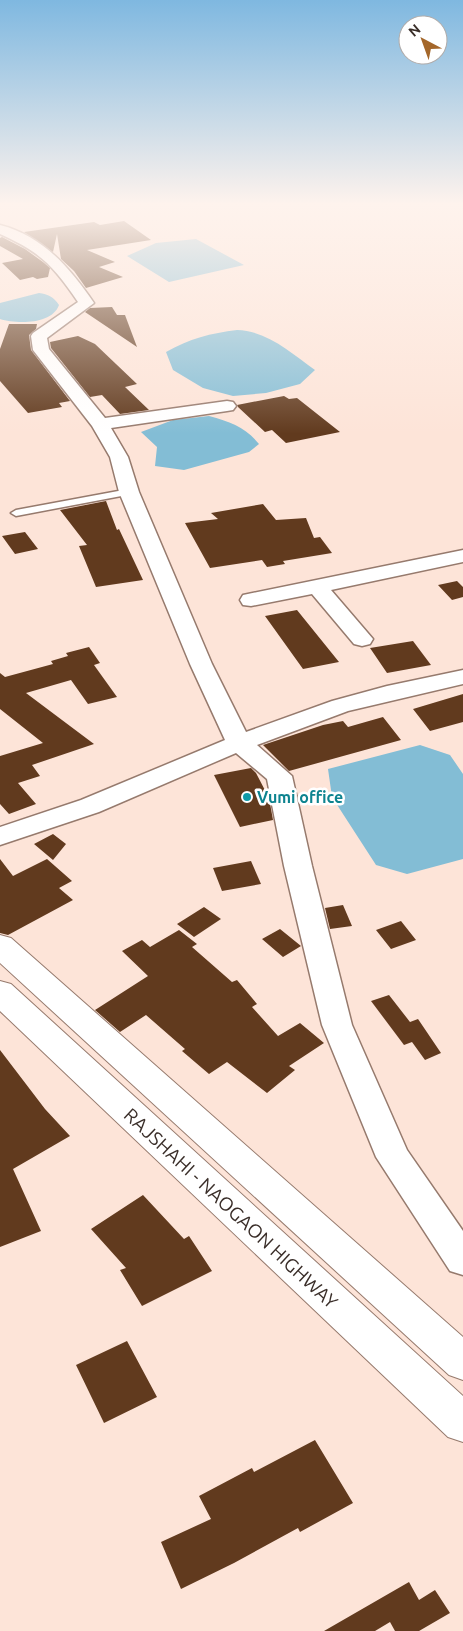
<svg xmlns="http://www.w3.org/2000/svg" width="463" height="1631" viewBox="0 0 463 1631" font-family="Ubuntu,sans-serif">
<style>
.water{fill:#83bdd5}
.building{fill:#613a1e}
.lines{fill:none;stroke-linecap:round;stroke-linejoin:round}
.service-casing{stroke:#967a6d;stroke-width:3}
.minor-casing{stroke:#967a6d;stroke-width:3}
.primary-casing{stroke:#967a6d;stroke-width:2}
.service{fill:#fff;fill-rule:evenodd}
.minor{fill:#fff;fill-rule:evenodd}
.primary{fill:#fff;fill-rule:evenodd}
.culture-dot{fill:#0f9aa8;stroke:#fff;stroke-width:2}
.labels{text-anchor:middle;dominant-baseline:central;stroke-width:5;stroke-linejoin:round;paint-order:stroke}
.culture-label{font-size:16px;font-weight:bold;fill:#0d838f;stroke:#fff;text-anchor:start}
.near-street-label{font-size:19px;fill:#3a2e29;stroke:#fff}
</style>
<rect width="100%" height="100%" fill="#fde4d8"/>
<path class="water" d="M196,239l48,26 -75,17 -42,-26 29,-13z
M39,293c9,1 15,4 20,12 -7,20 -43,19 -59,14v-16z
M237,330c31,1 54,23 78,40l-15,14 -34,9 -33,3 -30,-8 -30,-18 -7,-18c23,-13 45,-19 71,-22z
M209,416c22,6 36,11 50,28l-10,8 -65,18 -29,-4 2,-19 -16,-15 32,-12z
M420,745l30,10 13,19v85l-56,15 -31,-9 -44,-68 -4,-28z"/>
<path class="building" d="M124,221l27,19 -64,10 28,12 -16,5 24,10 -37,11 -12,-17 -13,-12 -4,-25 -4,18 -29,-20 70,-10 6,3z
M2,237l23,12 18,13 7,6 -2,9 -11,2 -4,-2 -13,3 -18,-17 21,-4 -23,-13v-8z
M112,307l5,8h8l12,32 -52,-35 5,-4z
M9,324h28l-1,5 -7,6 2,15 39,51 -11,2 3,4 -34,6 -28,-32v-32z
M78,336l17,8 42,40 -12,3 24,23 -29,4 -18,-19 -12,2 -39,-49 -1,-6z
M284,396l5,3 8,-1 43,34 -54,11 -14,-13 -7,2 -27,-25 -1,-2z
M106,501l11,29 2,-1 24,51 -47,7 -17,-41 8,-1 -27,-35z
M263,504l13,16 30,-2 8,20 6,-1 12,16 -49,8 2,3 -18,3 -5,-7 -52,8 -25,-45 33,-4 -7,-6z
M25,532l13,17 -23,5 -13,-18z
M457,581l6,6v10l-11,3 -14,-15z
M297,610l42,52 -36,7 -38,-53z
M413,641l18,24 -44,8 -17,-25z
M89,647l11,16 -6,2 23,32 -29,7 -17,-24 -45,13 68,51 -62,21 8,11 -22,7 18,21 -27,10 -9,-10v-48l43,-13 -43,-34v-36l5,4 48,-13 -2,-3 17,-5 -2,-3z
M463,694v28l-33,9 -17,-22z
M383,717l18,23 -112,31 -26,-26 60,-20 20,-4 5,6z
M251,768l5,5 13,25 4,22 -33,7 -26,-52z
M53,834l13,10 -13,16 -19,-16z
M0,859l13,17 34,-17 25,22 -13,7 14,12 -65,35 -8,-2z
M251,861l10,23 -39,7 -9,-23z
M343,905l9,21 -22,3 -5,-21z
M204,907l17,12 -27,18 -17,-13z
M401,921l15,19 -25,9 -15,-19z
M280,929l21,17 -18,11 -21,-18z
M179,930l18,14 -5,3 40,35 5,-2 20,24 -5,3 26,29 22,-13 24,20 -35,23 6,4 -28,23 -40,-31 -18,12 -27,-23 3,-2 -39,-34 -26,17 -25,-22 53,-34 -26,-25 20,-11 8,7z
M389,995l21,27 8,-3 23,34 -16,7 -13,-18 -8,3 -33,-44z
M0,1050l45,59 25,27 -57,33 28,62 -41,16z
M143,1195l41,44 5,-3 23,35 -70,35 -22,-36 6,-2 -35,-39z
M127,1341l30,56 -53,26 -28,-58z
M315,1440l38,63 -53,29 -2,-4 -64,35 -53,26 -20,-47 50,-23 -12,-23 53,-28 2,4z
M409,1582l10,18 16,-10 15,23 -31,18h-24l-5,-9 -15,9h-51z"/>
<g class="lines">
<g class="service-casing">
<path id="service" d="M129,489l3,1v4l-116,22 -5,-3 5,-3z"/>
</g>
<g class="minor-casing">
<path id="minor" d="M0,225c43,11 70,43 94,78l-47,35 2,11 56,69 122,-17 6,1 3,4 -3,4 -6,1 -116,17 17,29 11,35 73,172 34,68 86,-31 55,-15 76,-16v14l-115,27 -91,34 35,31 20,90 40,159 55,125 56,81v44l-13,-4 -74,-114 -54,-132 -38,-159 -17,-87 -31,-26 -137,59 -99,33v-18l81,-27 144,-60 -35,-76 -71,-172 -9,-35 -18,-31 -59,-76 -2,-14 2,-3 45,-31c-25,-37 -38,-50 -78,-68z
M463,550v12l-132,28 42,49 -3,5 -8,2 -8,-2 -42,-50 -61,12 -8,-1 -3,-5 3,-5z"/>
</g>
<g class="primary-casing">
<path id="primary" d="M0,935l11,3 452,399v43l-14,-5 -449,-412z
M0,981l11,3 452,412v46l-15,-5 -448,-426z"/>
</g>
<use href="#service" class="service"/>
<use href="#minor" class="minor"/>
<use href="#primary" class="primary"/>
</g>
<linearGradient id="sky" x2="0" y2="1"><stop stop-color="#7fb8e0"/><stop offset="0.47" stop-color="#fef3ed"/><stop offset="1" stop-color="#fef3ed" stop-opacity="0"/></linearGradient>
<rect width="463" height="434" fill="url(#sky)"/>
<circle class="culture-dot" cx="247" cy="797" r="5"/>
<g class="labels">
<g class="culture-label">
<text x="257" y="797">Vumi office</text>
</g>
<g class="near-street-label">
<text transform="translate(231 1208) rotate(43)">RAJSHAHI - NAOGAON HIGHWAY</text>
</g>
</g>
<g transform="translate(423 40) rotate(319)"><circle r="24" fill="#ffffff" stroke="#b0aba9"/>
<path d="M0-4L9 19L0 12L-9 19Z" fill="#a4672a"/>
<text y="-8" font-size="14" font-weight="bold" text-anchor="middle" fill="#3a2e29">N</text>
</g>
</svg>
